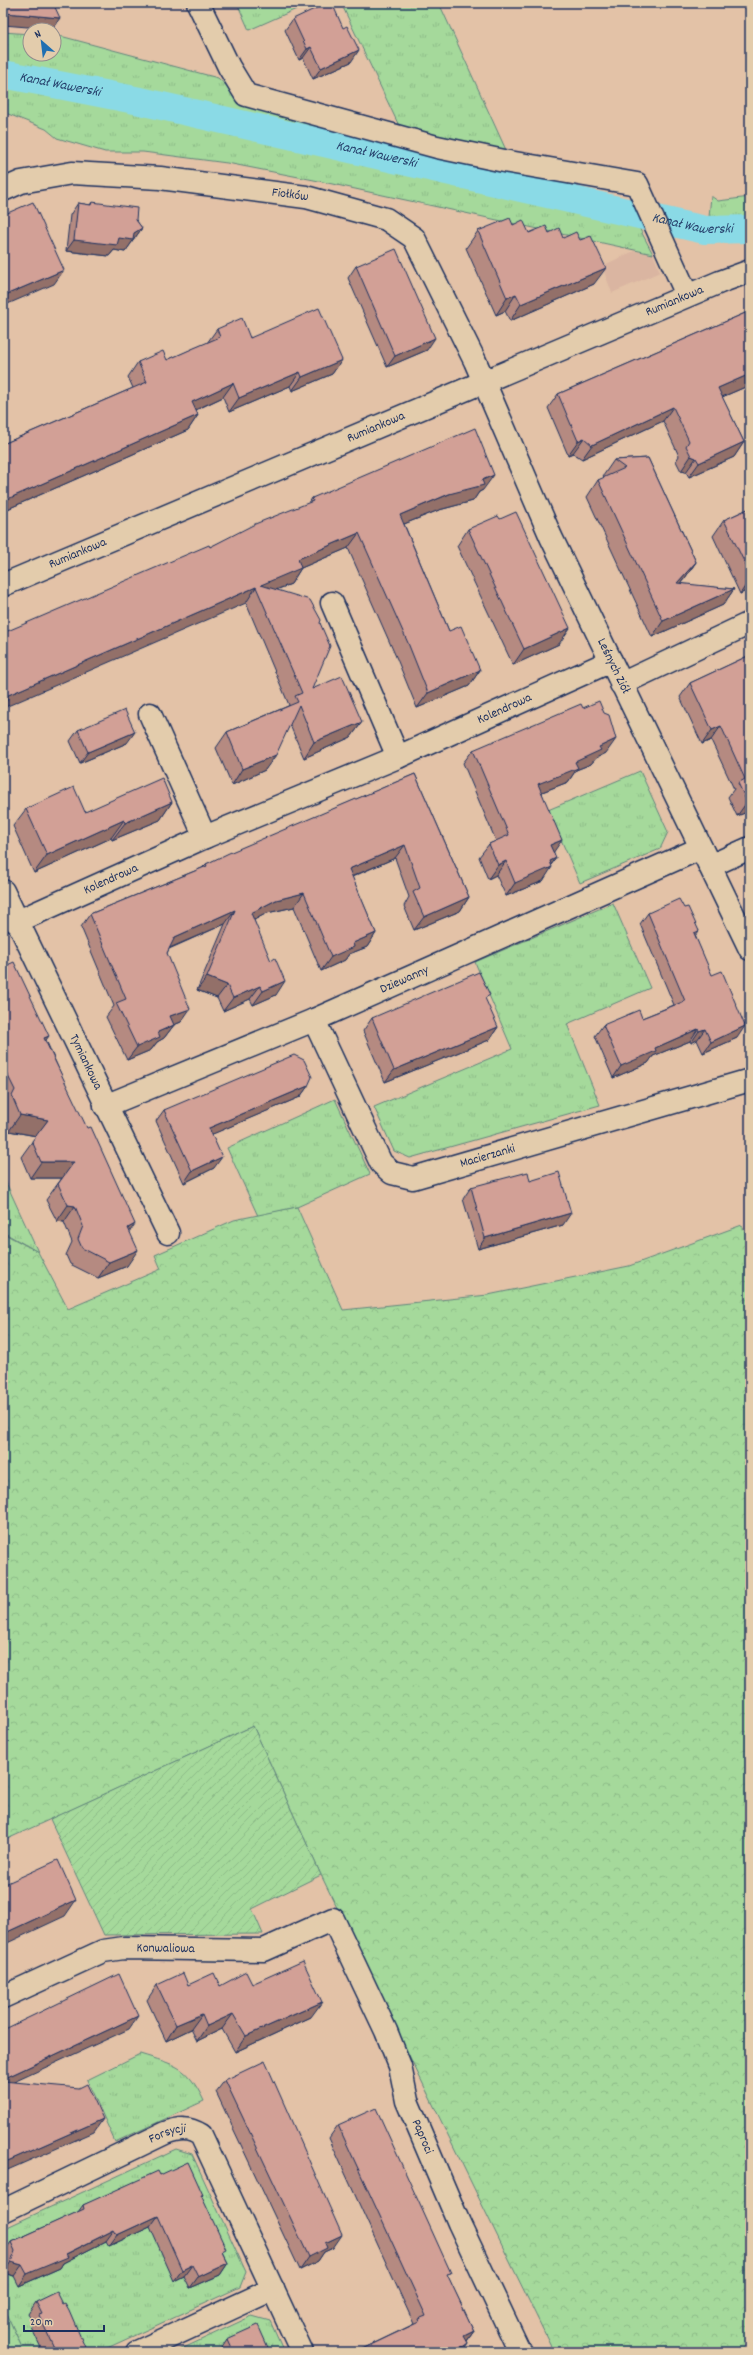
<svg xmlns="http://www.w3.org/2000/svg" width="753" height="2355" viewBox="0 0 753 2355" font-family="Dekko,sans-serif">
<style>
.built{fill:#dab5a1}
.grass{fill:url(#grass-tufts);stroke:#60847c}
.forest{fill:url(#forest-crowns);stroke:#60847c}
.garden{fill:url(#garden-furrows);stroke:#60847c}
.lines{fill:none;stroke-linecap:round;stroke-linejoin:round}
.canal{stroke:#8adae6;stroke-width:28}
.minor-casing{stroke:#1b2f5e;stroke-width:25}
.minor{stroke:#e3ccac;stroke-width:22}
.wall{fill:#b58a81;stroke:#1b2f5e}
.shaded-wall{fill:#937069;stroke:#1b2f5e}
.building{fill:#d2a096;stroke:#1b2f5e}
.labels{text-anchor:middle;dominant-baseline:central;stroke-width:3;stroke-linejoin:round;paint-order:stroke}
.street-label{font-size:13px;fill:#1b2f5e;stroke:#e3ccac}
.water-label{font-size:14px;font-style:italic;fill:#26406c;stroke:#e3ccac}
</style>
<defs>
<pattern id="grass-tufts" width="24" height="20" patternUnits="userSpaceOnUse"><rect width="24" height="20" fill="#a5d99b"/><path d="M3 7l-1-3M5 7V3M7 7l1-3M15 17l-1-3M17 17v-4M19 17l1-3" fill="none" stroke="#8dbb88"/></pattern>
<pattern id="forest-crowns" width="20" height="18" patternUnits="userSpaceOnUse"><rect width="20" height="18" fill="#a5d99b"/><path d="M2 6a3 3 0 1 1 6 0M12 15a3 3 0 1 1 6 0" fill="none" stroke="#8dbb88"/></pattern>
<pattern id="garden-furrows" width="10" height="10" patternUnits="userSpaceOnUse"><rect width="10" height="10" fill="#a5d99b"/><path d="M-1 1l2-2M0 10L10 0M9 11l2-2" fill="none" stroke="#8dbb88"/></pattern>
</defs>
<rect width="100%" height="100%" fill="#e3c2a7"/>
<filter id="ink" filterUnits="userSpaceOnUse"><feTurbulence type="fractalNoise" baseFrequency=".025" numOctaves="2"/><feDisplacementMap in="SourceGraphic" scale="8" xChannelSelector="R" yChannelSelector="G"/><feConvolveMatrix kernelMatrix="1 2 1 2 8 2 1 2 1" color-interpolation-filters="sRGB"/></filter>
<g filter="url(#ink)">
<path class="built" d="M634,251l19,3 7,18 -48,21 -10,-27z"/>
<path class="grass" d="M237,3h73l-61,27z
M341,3h98l67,147 -105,-20z
M3,32l27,2v20h24v-18l10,1 154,41 32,29 374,92 29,55 -339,-74 -87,-17 -84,-11h-38l-48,-14 -11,-9 -43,-17z
M711,196l7,5 32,-4v40l-43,1z
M640,771l28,61 -8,17 -80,34 -32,-73z
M613,903l37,85 -83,36 33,81 -190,53 -16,-7 -20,-44 138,-58 -37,-87z
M335,1099l35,75 -73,33 -39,9 -31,-68z
M3,1176l35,76 -35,-20z
M140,2054c35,11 47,11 64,47l-89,41 -28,-62z
M176,2149l16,5 54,118 -6,15 -135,62 -1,3h-80l-21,-46v-77z
M252,2316l18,5 14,31h-109z"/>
<path class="forest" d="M297,1207l46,103 145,-15 141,-29 113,-41 8,17v1110h-196l-233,-477 -68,-149 -250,115v-608l35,19 30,57 93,-40 -6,-14 79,-35z
M3,2306l21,46h-21z"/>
<path class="garden" d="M253,1726l68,149 -69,34 11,25 -159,1 -54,-116z"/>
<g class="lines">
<path class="canal" id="s1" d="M3,74l137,27 565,129 45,-1"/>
<g class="minor-casing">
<g id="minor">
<path d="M198,3l31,64 17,28 191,52 72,15 128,22 50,111"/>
<path id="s2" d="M3,190l18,-8 51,-9 88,5 146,19 80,22 28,19 61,123 76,176 199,412"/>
<path id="s3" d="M3,585l717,-303 30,-11"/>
<path d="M332,603l66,154"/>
<path d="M621,684l129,-61"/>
<path d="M150,714l55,123"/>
<path d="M710,866l40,-18"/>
<path id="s4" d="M3,891l165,342"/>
<path id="s5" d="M16,922l189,-85 193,-80 213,-96"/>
<path id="s6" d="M314,1020l67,143 11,10 21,5 337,-98"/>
<path id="s7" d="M105,1106l209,-86 387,-172"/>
<path id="s8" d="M3,1997l100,-46 21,-3 140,2 69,-31 53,112 14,35 7,35 52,122 61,129"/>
<path id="s9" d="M3,2211l162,-78c15,-5 23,-6 36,2l101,217"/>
<path d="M137,2352l136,-63"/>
</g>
</g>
<use href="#minor" class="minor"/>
</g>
<path class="wall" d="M293,19l58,43 -38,17 -10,-21 -4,2 -14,-30z
M92,202l44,18 6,8 -17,24 -11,-2 -5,6 -43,-5 4,-36 8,-12 12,2z
M513,225l16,8h20l14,5 31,46 -84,37 -5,-10 -9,4 -30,-67 12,-17z
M356,266l71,84 -40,17 -39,-89z
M750,311v74l-28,12 22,45 -10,15 -45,20 -3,-5 -5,-1 -5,-10 3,-5 -16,-35 -81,38 -9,-6 -5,2 -20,-47 10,-14z
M217,329l125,31 -10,14 -40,17 -2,-5 -61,26 -6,-15 -27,13 2,5 -10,15 -185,81v-67l130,-56 -5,-11 10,-15 29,-2 40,-17z
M648,458l48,104 -11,16 -5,6 54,5 -11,16 -71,32 -65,-140 11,-17 7,-2 -2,-2 11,-16z
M483,490l-4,2 -6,9 -34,9 -35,14 45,107 31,39 -11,16 -52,22 -20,-49 -49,-111 -47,20 -10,16 -15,6 44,33 -8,66 50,33 -11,15 -47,21 -14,-33 -25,45 -33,15 -16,-37 11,-16 61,-26 1,-1 -43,-102 -36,-56 99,-44 3,-5z
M750,508v81l-10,5 -27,-58 11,-16z
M500,519l59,125 -46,21 -56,-119 11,-17z
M750,655v156l-13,5 -9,-19 6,-8 -23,-49 -9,4 -22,-47 10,-14z
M78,730l49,13 -47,20 -10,-22z
M473,750l133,3 -10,5 -5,6 -15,6 -8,12 -26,10 12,61 2,5 -5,7 -8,16 -37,15 -10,-21 -8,4 -9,-22 10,-13 7,-3 -33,-78z
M415,774l54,123 -9,14 -46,19 -10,-24 5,-9 -14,-39 -43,19 24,56 -9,14 -18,7 -4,6 -24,11 -27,-64 -27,6 -13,7 22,75 -23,10 -3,-6 -27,12 -6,-13 -20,-8 28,-66 -56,25 -2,4 14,69 -7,3 -10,13 -7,4 -6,8 -24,10 -21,-43 8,-11 -33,-79 9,-13 112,-46 4,-4z
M172,802l-12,18 -48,20 -1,-2 -77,35 -21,-47 13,-17 59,3z
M684,908l15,23 -4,5 42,102 -34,15 -6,-13 -6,3 -1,-2 -37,15 -5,7 -35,15 -18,-42 8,-11 39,-7 32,-13 -34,-81 8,-11z
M3,967l43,73 84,192 -3,34 -29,12 -28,-14 -4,-9 6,-13 -8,-20 -7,-1 -11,-21 16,-22h-32l-9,-21 15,-21 -27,-5 -6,-13v-10l1,-2 -1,-1z
M372,1018l126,9 -9,13 -104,42 -22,-51z
M308,1086l-8,11 -88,37 2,34 -30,15 -28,-62 8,-11z
M530,1181l33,44 -85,24 -15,-50 8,-12z
M252,1984l59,33 -76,35 -13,-23 -25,12 -6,-12 -25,12 -19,-41 10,-15h31l32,1z
M225,2080l108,168 -9,4 -6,9 -18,9 -84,-178z
M338,2125l110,152 26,54 -7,10 1,2 -7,9h-105l58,-28 -85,-186z
M160,2175l43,20 -2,2 22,56 5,10 -8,12 -30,13 -6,-12 -10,5 -24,-54 -41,19 -3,-5 -43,22 -3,5 -41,18 -5,-10 -11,-3 4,-11 -4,-9 8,-11 67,-30 5,-7z
M36,2302l51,50h-44l-12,-25 2,-3 -5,-10z
M227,2339l43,13h-51v-1z"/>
<path class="shaded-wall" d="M3,13l14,1 43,4 -8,11 -49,-4z
M311,47l-8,11 -4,2 8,-11z
M359,50l-8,12 -38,17 8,-11z
M142,228l-17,24 -11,-2 -5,6 -43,-5 8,-11 45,-2 15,-5z
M606,268l-12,16 -84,37 11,-17z
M64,270l-10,14 -51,22v-10z
M516,294l-11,17 -9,4 11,-17z
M435,338l-8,12 -40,17 8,-11z
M342,360l-10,14 -40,17 10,-14z
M300,372l-10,14 -61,26 10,-14z
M750,374v11l-42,18 10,-15z
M233,383l-10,14 -41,19 10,-14z
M673,407l-10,14 -81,38 10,-14z
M198,415l-10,15 -185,81v-10z
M584,438l-11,15 -5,2 10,-14z
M744,442l-10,15 -45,20 10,-14z
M691,456l5,2 -10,14 -5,-1z
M494,475l-11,15 -4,2 -6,9 -34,9 -50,20 11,-15z
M359,533l-11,15 -47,20 -10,16 -31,12 1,-11 37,-26z
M696,562l-11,16 -20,22 12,-17z
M750,579v10l-10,5z
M256,587l-10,16 -243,105v-7l3,-5z
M734,589l-11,16 -71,32 11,-16z
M570,628l-11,16 -46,21 11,-16z
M480,670l-11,16 -52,22 11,-15z
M362,722l-11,15 -47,21 10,-16z
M721,726l-10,14 -9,4 10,-14z
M135,732l-8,11 -47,20 8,-11z
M616,739l-10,14 -10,5 -5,6 -15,6 -8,12 -39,15 9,-13 61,-37z
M276,755l-11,15 -33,15 10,-16z
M750,801v10l-13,5 10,-14z
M172,802l-12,18 -48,20 13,-17z
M124,820l-13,18 -77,35 13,-18z
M562,840l-9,13 -3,-8z
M405,845l-10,13 -56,24 10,-13z
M556,858l-8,11 4,-2 -9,14 -37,15 9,-13 35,-22z
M506,861l-10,14 -8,4 10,-14z
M304,893l-10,14 -27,6 -26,14 10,-14 25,-13z
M469,897l-9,14 -46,19 10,-13z
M235,910l-10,14 -60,26 10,-13z
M376,933l-9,14 -18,7 -4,6 -24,11 10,-14 22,-14z
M207,977l20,8 -10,13 -20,-8z
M285,981l-9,14 -23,10 10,-14z
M260,986l-10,13 -27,12 10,-13z
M190,1009l-9,13 -20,8 9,-14z
M174,1025l-10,13 -7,4 -6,8 -24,10 10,-13 21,-15z
M745,1026l-8,12 -34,15 8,-11z
M498,1027l-9,13 -104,42 9,-12z
M698,1029l-8,12 -37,15 -5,7 -35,15 8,-12 34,-18z
M705,1029l-8,11 -6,3 8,-12z
M49,1036l-12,16 7,-14z
M308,1086l-8,11 -99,42 8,-11z
M20,1115l28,5 -11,16 -28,-5z
M222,1157l-8,11 -30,15 8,-12z
M41,1162h33l-11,16h-33z
M68,1205l7,1 -11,16 -7,-1z
M571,1213l-8,12 -85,24 7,-11z
M135,1224l-11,16 4,-12z
M138,1250l-11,16 -29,12 11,-16z
M76,1900l-11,16 -62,29v-11z
M322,2002l-11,15 -76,35 11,-16z
M202,2014l-11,15 -25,12 10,-16z
M233,2014l-11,15 -25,12 10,-15z
M138,2016l-9,13 -126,58v-8z
M103,2119l-9,13 -91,40v-9z
M158,2216l-8,11 -41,19 8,-11z
M114,2230l-8,11 -43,22 -3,5 -41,18 8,-12z
M342,2235l-9,13 -9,4 -6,9 -18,9 9,-13 16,-14z
M11,2262l11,3 -8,11 -11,-3z
M228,2263l-8,12 -30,13 8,-11z
M192,2265l-8,11 -10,5 8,-11z
M474,2331l-10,14v-9z
M468,2343l-7,9h-9z"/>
<path class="building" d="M3,3h50l7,15 -43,-4 -14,-1z
M327,3h5l11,25 4,-2 12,24 -38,18 -10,-21 -4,2 -14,-30z
M33,202l31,68 -61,26v-81z
M92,202l45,6 -1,12 6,8 -8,5 -1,7 -14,-2 -2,7 -43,-5 4,-37 13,2z
M510,218l3,7 10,-5 6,13 17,-7 3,7 10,-5 4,10 13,-6 4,8 11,-4 15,32 -85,36 -5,-10 -9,4 -29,-67z
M396,249l39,89 -40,18 -39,-90z
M319,308l23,52 -40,17 -2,-5 -61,26 -6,-15 -41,19 6,13 -195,86v-57l144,-62 -9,-20 25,-11 4,9 27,-12 26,-11 -3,-8 25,-11 8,20z
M750,311v63l-32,14 26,54 -45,21 -3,-5 -5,-2 -5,-10 3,-5 -16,-34 -81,38 -8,-7 -6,3 -20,-47z
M475,428l19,47 -12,5 2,5 -35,9 -49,21 49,116 12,-5 19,44 -52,23 -20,-50 -49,-110 -61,26 3,9 -40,17 49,15 11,20 -1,3 10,23 -18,43 30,-13 20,46 -48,20 -15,-37 -23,50 -34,14 -15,-37 71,-30 -3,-6 7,-3 -46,-106 -250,109 2,4 -5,2v-69l206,-88 1,2 45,-23 58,-23 -1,-3z
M648,458l48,104 -19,21 57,6 -71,32 -65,-141 27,-12 -11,-8z
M750,508v66l-26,-54z
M516,512l54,116 -46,21 -56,-120 30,-13 2,3z
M750,655v146l-3,1 -9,-19 7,-4 -24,-53 -9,4 -22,-47z
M599,701l5,12 5,2 7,24 -17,8 2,3 -26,12 3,6 -40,16 24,56 -12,5 6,13 -6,3 2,6 -37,16 -9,-22 -8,4 -9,-21 20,-9 -36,-85 108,-46 2,4z
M125,710l10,22 -47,20 -10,-22z
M415,774l54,123 -45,20 -11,-25 7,-4 -15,-43 -56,24 27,64 -23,10 1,4 -23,10 -27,-64 -28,7 -25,13 20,48 4,-3 10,23 -22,10 -3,-5 -27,12 -6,-13 -20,-8 28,-67 -60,27 -8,16 23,56 -20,7 4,9 -16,7 2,5 -23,10 -21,-44 10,-4 -36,-85 117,-48 -1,-2 23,-11z
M162,778l10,24 -47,21 -1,-3 -77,35 -21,-46 48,-22 11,25z
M679,899l5,9 4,-1 11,24 -5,2 18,42 10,-4 23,55 -34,16 -6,-13 -6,2 -1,-2 -43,19 1,3 -35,15 -18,-41 36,-15 3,8 43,-17 -37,-88z
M14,962l35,74 -5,2 43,90 4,-1 44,97 -7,4 10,22 -29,12 -27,-14 -4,-9 5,-13 -8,-20 -7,-1 -10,-21 16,-22h-33l-9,-21 16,-21 -28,-5 -8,-19 3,-6 -10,-20h-2v-39l3,-4 -3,-1v-59z
M479,972l11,23 -5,3 13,29 -104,43 -22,-52z
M294,1055l10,5 8,17 -4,9 -99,42 13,29 -30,14 -28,-61z
M528,1172l2,9 29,-9 12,41 -86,25 -14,-51z
M58,1860l18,40 -73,34v-49z
M303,1961l19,41 -76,34 -13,-22 -26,12 -5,-12 -26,11 -19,-40 26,-12 5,12 26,-12 6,13 26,-14 6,12z
M119,1974l19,42 -135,63v-49z
M265,2061l77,174 -17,8 2,5 -18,9 -84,-177z
M3,2081l76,7 8,-4 16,35 -100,44z
M376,2108l75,165 -4,1 27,57 -10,5 4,7 -4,3 -12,6h-96l63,-30 -1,-3 8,-3 -88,-191z
M188,2162l15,33h-2l25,54 -4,2 6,12 -30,14 -6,-12 -10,5 -24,-54 -41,19 -3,-5 -48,24 2,3 -41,17 -5,-9 -11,-3 4,-11 -4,-9 73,-33 -1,-4 75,-34 2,4z
M57,2292l6,12 2,-1 4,7 18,42h-31l-17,-37 3,-1 -6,-12z
M258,2325l12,27h-37l-6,-13z"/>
</g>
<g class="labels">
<g class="street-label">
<text stroke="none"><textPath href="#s2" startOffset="291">Fiołków</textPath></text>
<text stroke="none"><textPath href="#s3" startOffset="729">Rumiankowa</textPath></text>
<text stroke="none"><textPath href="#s3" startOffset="405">Rumiankowa</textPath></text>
<text stroke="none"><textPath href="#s3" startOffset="81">Rumiankowa</textPath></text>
<text stroke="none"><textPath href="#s2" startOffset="896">Leśnych Ziół</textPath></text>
<text stroke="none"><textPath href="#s5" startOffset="533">Kolendrowa</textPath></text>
<text stroke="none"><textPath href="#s5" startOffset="104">Kolendrowa</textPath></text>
<text stroke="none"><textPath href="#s7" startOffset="325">Dziewanny</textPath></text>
<text stroke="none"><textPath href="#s4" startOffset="190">Tymiankowa</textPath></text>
<text stroke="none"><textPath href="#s6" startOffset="272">Macierzanki</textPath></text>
<text stroke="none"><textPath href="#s8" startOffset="173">Konwaliowa</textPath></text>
<text stroke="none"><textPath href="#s9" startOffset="182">Forsycji</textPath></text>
<text stroke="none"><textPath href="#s8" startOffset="583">Paproci</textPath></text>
</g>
<g class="water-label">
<text stroke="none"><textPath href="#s1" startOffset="58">Kanał Wawerski</textPath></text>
<text stroke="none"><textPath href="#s1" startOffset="382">Kanał Wawerski</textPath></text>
<text stroke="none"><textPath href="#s1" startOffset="706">Kanał Wawerski</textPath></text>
</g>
</g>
<rect width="753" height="2355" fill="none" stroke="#e3ccac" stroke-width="16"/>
<rect x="8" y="8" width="737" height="2339" fill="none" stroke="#1b2f5e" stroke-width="1.5" filter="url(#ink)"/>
<g transform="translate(42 42) rotate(332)"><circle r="19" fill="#e3ccac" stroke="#938d8d"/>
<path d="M0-3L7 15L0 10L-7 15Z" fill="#1f6fb2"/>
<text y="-6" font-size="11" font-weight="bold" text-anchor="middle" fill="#1b2f5e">N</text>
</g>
<path d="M24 2325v6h80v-6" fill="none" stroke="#1b2f5e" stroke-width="2"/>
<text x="30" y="2325" font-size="12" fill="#1b2f5e" stroke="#e3ccac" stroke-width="3" paint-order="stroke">20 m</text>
</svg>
